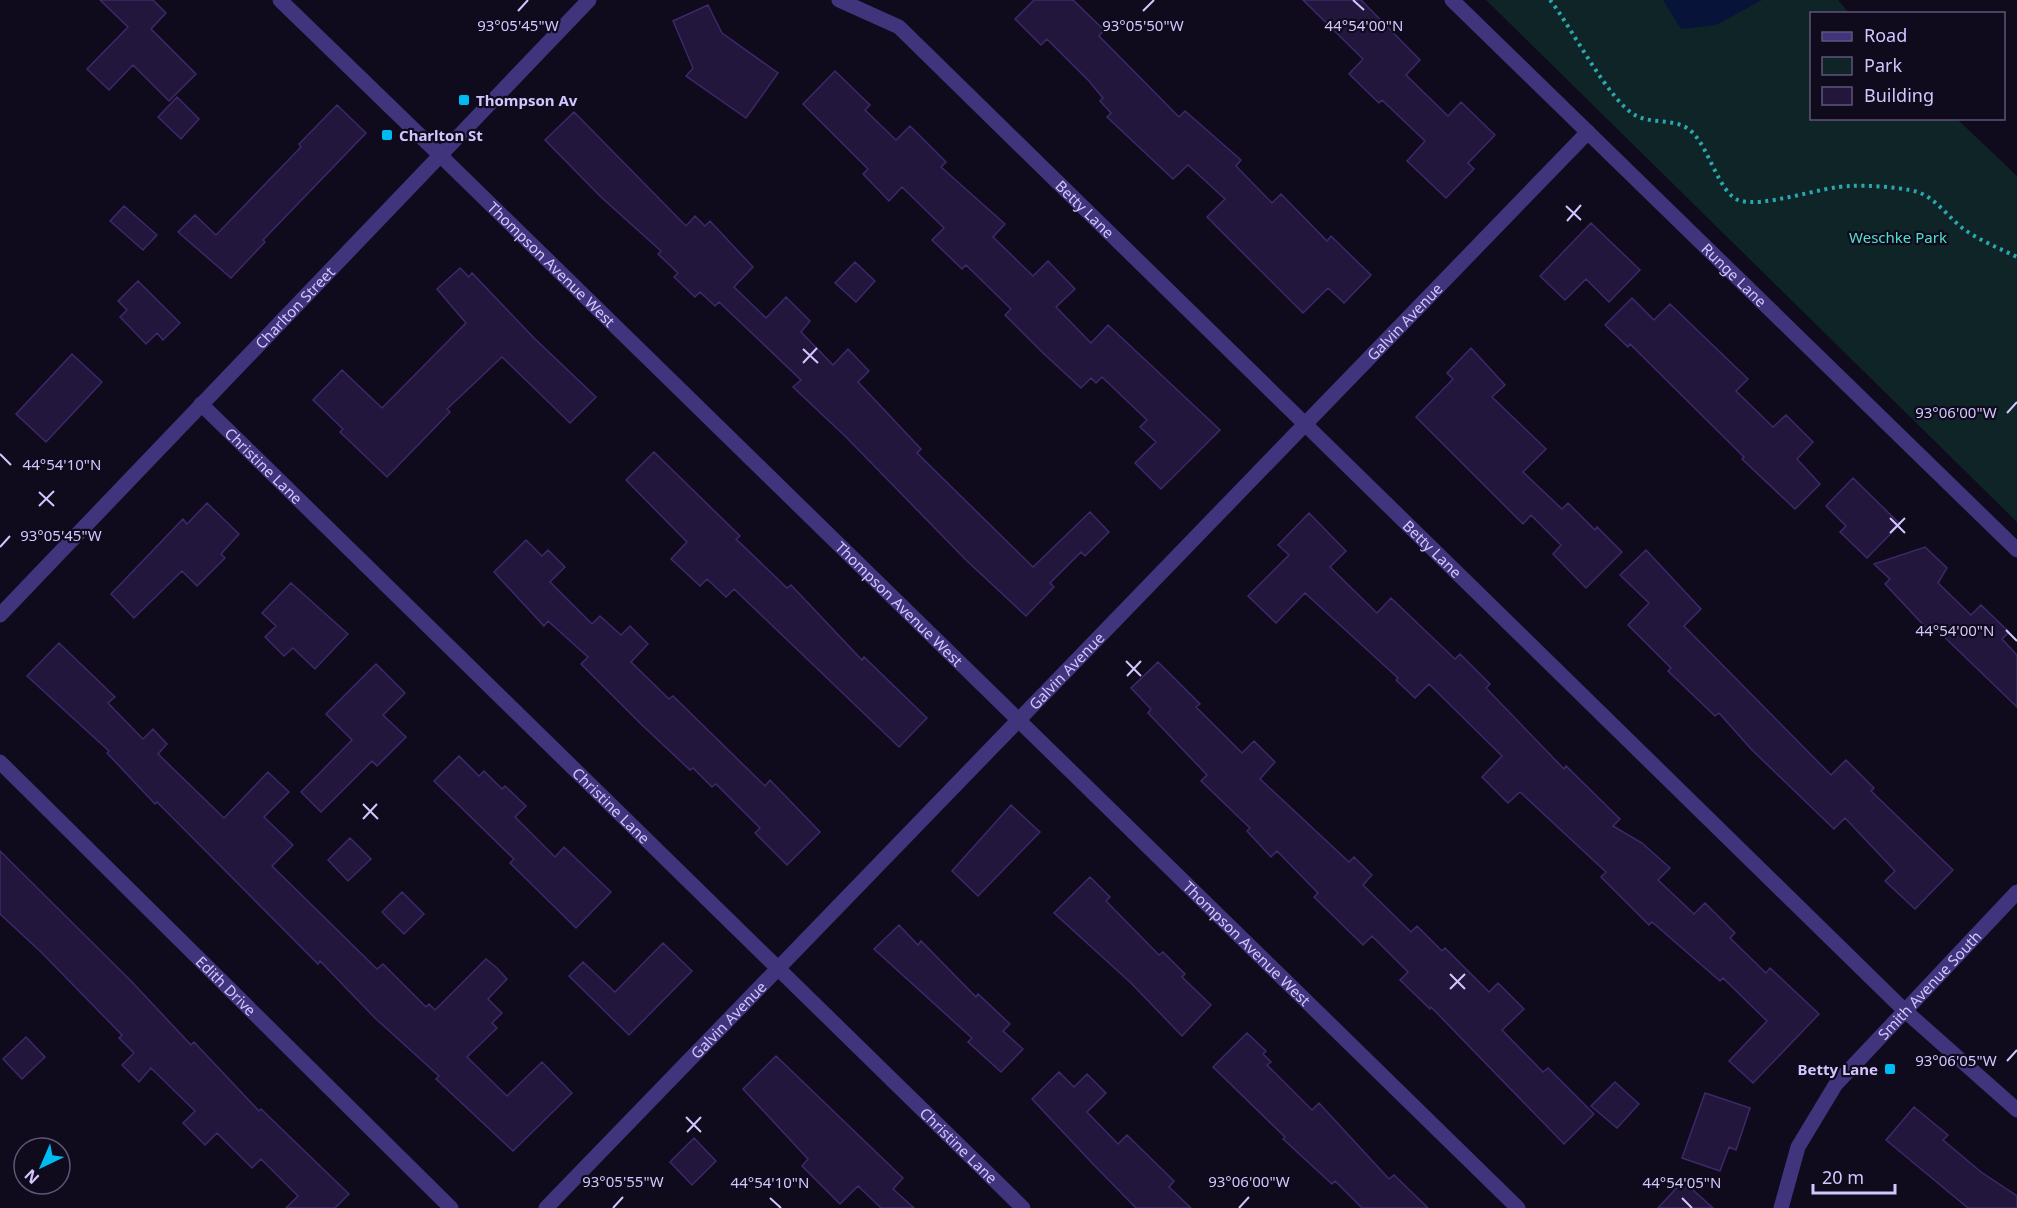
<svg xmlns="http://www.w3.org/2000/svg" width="2017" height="1208" viewBox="0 0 2017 1208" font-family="'Noto Sans',sans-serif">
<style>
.green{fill:#0e2426}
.water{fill:#071339}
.building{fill:#23163d;stroke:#3d286a;stroke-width:1.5}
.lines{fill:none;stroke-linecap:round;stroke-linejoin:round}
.path{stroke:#2aa7af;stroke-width:4;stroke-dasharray:3 4.5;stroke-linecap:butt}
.minor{stroke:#40347c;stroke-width:15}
.tertiary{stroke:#40347c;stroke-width:15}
.ticks{fill:none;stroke:#d3c6ff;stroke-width:2}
.poi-dot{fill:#00bbf1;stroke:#100b1c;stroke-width:2}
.labels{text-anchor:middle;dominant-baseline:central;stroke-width:4.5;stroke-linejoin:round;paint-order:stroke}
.poi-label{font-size:15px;font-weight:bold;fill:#d3c6ff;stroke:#100b1c;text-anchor:start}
.street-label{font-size:15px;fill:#d3c6ff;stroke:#100b1c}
.park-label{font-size:15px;fill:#50e0ce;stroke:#100b1c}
.ticks-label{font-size:15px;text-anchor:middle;fill:#d3c6ff;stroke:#100b1c;stroke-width:4.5;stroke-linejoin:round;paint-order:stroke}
</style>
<rect width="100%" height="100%" fill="#100b1c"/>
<path class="green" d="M1486,0h352l11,13 -37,1v104l145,1 60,57v346z"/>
<path class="water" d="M1663,0h99l-46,25 -35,4z"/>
<path class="building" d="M100,0h53l13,13 -15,16 45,45 -27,27 -36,-36 -24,25 -22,-21 41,-42z
M1034,0h39l31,30 -5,6 80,81 6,-6 56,49 -5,6 36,37 9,-9 46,47 4,-5 40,39 -27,28 -16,-15 -25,25 -96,-96 18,-18 -37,-34 -15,14 -66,-62 4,-4 -11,-12 3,-3 -14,-17 -42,-42 -6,6 -26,-26z
M1303,0h58l59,60 -14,15 42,41 13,-14 34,33 -27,28 6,6 -28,29 -39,-37 18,-20 -43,-41 -3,3 -30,-29 14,-15z
M708,5l14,28 56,40 -32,45 -60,-42 7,-8 -20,-47z
M835,71l35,34 -5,5 31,30 14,-14 36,36 -5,5 64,57 -12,13 40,39 15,-15 27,28 -19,18 35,36 17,-18 112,105 -59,59 -26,-26 21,-21 -16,-15 7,-7 -45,-43 -6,6 -5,-5 -10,10 -38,-35 -38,-38 6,-6 -45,-44 -4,4 -30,-29 12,-12 -42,-41 -13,14 -26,-27 5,-5 -65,-65z
M177,97l22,22 -18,20 -23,-22z
M337,105l29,28 -103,107 2,2 -34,36 -53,-46 17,-17 21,20 85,-88 -2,-3z
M574,112l112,114 9,-10 10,10 5,-5 43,46 -19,20 32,31 20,-21 24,24 -9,11 32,33 15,-16 21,22 -11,11 63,67 -4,4 116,114 57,-55 19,20 -24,24 -4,-4 -31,31 4,4 -28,29 -60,-56 -121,-124 -52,-49 8,-7 -82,-78 -4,4 -15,-14 -5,5 -21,-20 4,-4 -20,-19 3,-3 -60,-54 -56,-57z
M124,206l33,29 -14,15 -33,-29z
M1591,223l49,47 -31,32 -23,-23 -21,21 -25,-24z
M855,262l20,19 -19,21 -21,-19z
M460,268l9,9 3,-4 62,65 62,59 -26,26 -68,-66 -55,52 3,3 -63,65 -47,-45 3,-3 -30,-29 29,-30 40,38 84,-85 -29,-34z
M138,281l42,42 -17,17 -6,-7 -11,11 -26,-27 7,-7 -9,-9z
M1632,298l22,22 16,-16 78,75 -12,12 37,36 13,-12 27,27 -16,17 23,25 -25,25 -53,-50 2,-2 -114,-113 -2,3 -23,-22z
M1471,348l34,37 -13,12 54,52 -23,23 39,37 6,-6 27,27 2,-3 25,25 -36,36 -33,-34 8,-9 -30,-30 -8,9 -107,-107 37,-38 -6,-6z
M72,354l30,28 -56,60 -30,-28z
M654,452l86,84 -4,3 51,49 4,-3 71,75 2,-3 63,61 -28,29 -165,-158 -8,8 -19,-18 -7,7 -29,-27 16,-17 -61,-62z
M1853,478l47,46 -33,34 -27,-26 6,-6 -20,-20z
M207,503l32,31 -18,20 4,4 -28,28 -15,-15 -48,47 -23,-24 72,-75 4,5z
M1309,513l37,38 -16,16 47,46 14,-15 64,61 5,-5 30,30 -4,4 78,81 2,-3 54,53 -7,7 29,17 28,25 -12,12 36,34 11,-11 30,30 -5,5 36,35 4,-5 49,46 -66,69 -24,-22 38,-40 -44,-43 -3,3 -68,-59 -3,3 -48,-48 5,-5 -86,-80 -12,11 -26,-26 20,-21 -73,-72 -14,14 -19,-18 2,-2 -93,-85 -29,30 -28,-27 41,-41 -11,-10z
M526,540l16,16 6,-6 17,17 -15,15 42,42 8,-8 21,19 9,-9 18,18 -17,18 38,37 4,-3 92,90 5,-6 50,52 -33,33 -32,-32 5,-5 -44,-44 -4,3 -19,-19 -3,2 -47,-44 -62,-62 7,-7 -40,-36 -4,5 -50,-54z
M1925,547l22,21 -9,15 33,32 10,-10 28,27 -7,7 15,16v52l-82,-79 -4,5 -46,-49 5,-5 -16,-15z
M1646,550l55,59 -17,17 147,149 15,-15 28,28 -3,3 82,79 -38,39 -30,-28 10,-10 -50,-53 -11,11 -83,-80 -32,-36 -4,3 -47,-45 3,-3 -43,-43 21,-22 -29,-28z
M291,583l57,51 -33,35 -22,-21 -9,8 -19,-19 11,-11 -14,-13z
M59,643l56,54 -7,6 35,36 10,-10 14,15 -9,10 66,64 44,-46 21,20 -25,25 29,28 -21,21 105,103 6,-5 43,43 3,-3 6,6 51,-51 11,9 10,11 -19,20 14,14 -10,10 5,5 -30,29 40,39 35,-34 30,31 -59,58 -77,-72 3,-3 -64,-58 -55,-57 -2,3 -161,-162 -2,2 -48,-51 2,-2 -82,-75z
M1158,662l42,42 -4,3 46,46 12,-12 21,21 -15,17 89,83 5,-5 18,18 -9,10 48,47 6,-6 25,25 3,-3 44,44 9,-9 26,26 -22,21 41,42 5,-4 46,46 -30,30 -133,-137 -1,2 -30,-29 8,-8 -36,-36 -9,9 -49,-48 4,-4 -41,-42 -6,6 -24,-26 3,-3 -49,-47 6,-6 -59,-62 3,-4 -20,-21z
M376,664l29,29 -22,22 23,22 -29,29 -5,-5 -51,51 -20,-20 51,-52 -26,-26z
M459,756l20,20 5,-5 18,18 3,-3 21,20 -11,11 40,40 9,-10 47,45 -35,36 -66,-65 4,-4 -80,-78z
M1011,805l29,27 -62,64 -26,-25z
M350,838l21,21 -23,22 -20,-21z
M0,851l131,130 60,64 3,-3 65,69 2,-2 88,85 -14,14h-49l12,-12 -37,-37 -9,9 -35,-35 -12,12 -22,-22 12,-12 -44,-43 -12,14 -17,-17 12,-12 -15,-15 3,-3 -81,-83 -41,-38z
M1090,877l20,20 -4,4 53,54 4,-3 22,22 -3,3 29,28 -29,31 -51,-53 -77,-70z
M402,892l22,22 -20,20 -22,-22z
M899,925l19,20 3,-4 55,56 2,-3 32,30 -7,7 20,18 -22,23 -33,-30 4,-4 -98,-89z
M663,943l29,28 -63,64 -60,-59 14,-14 32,30z
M1247,1033l19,18 -3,3 8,8 -4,3 45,45 7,-7 70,76 5,-4 34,33h-66l-27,-27 -3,3 -49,-45 2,-2 -72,-70z
M26,1037l19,20 -23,22 -19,-20z
M776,1056l127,122 -10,11 21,19h-33l-23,-22 -18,18 -38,-38 6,-7 -65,-70z
M1059,1072l15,15 13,-13 19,19 -19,19 31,32 9,-9 47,46 -5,6 22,21h-55l-44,-45 -60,-64z
M1615,1082l24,22 -22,24 -26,-22z
M1705,1093l45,15 -14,42 -7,-3 -9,24 -38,-13z
M1914,1107l34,28 -5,5 38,32 36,24v12h-49l-82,-68z
M694,1138l22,23 -24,24 -22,-23z
M1683,1181l30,27h-55z"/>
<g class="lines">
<path class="path" d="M1550,0c21,26 60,104 87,116 18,9 41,1 56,17 16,16 26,59 45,67 24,9 84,-14 113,-14 18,-1 41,1 59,4 23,4 34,23 51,37 15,12 38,21 56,30"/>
<g class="minor">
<path id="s1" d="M839,0l60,27 1004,982 114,101"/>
<path id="s2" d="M1452,0l565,550"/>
<path id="s3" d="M440,155l1078,1053"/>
<path id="s4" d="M201,404l822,804"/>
<path id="s5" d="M0,762l451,446"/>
<path id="s6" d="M546,1208l1042,-1076"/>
</g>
<g class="tertiary">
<path d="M280,0l160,155"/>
<path id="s7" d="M0,615l589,-615"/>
<path id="s8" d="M1781,1208l17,-61 38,-63 181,-192"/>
</g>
</g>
<path class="ticks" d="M1353,0l11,10M518,11l10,-11M1143,11l11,-11M1566,206l15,14M1567,221l14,-16M803,349l15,14M803,363l14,-15M2007,413l10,-11M0,454l11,11M39,492l15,14M39,506l15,-15M1890,518l15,15M1890,533l15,-15M0,547l10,-11M2006,630l11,11M1126,661l15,15M1127,676l14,-15M363,804l15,15M363,819l14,-15M1450,974l15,15M1450,989l15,-15M2007,1061l10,-11M686,1117l15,15M687,1132l14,-15M770,1198l11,10M1682,1198l10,10M613,1208l10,-11M1239,1208l10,-11"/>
<g class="poi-dot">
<rect x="458" y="94" width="12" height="12" rx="3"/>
<rect x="381" y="129" width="12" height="12" rx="3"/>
<rect x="1884" y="1063" width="12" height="12" rx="3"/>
</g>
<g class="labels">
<g class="poi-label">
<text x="476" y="100">Thompson Av</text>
<text x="399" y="135">Charlton St</text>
<text x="1878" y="1069" text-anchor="end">Betty Lane</text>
</g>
<g class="street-label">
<text stroke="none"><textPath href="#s1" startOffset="326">Betty Lane</textPath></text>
<text stroke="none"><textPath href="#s3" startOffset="156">Thompson Avenue West</textPath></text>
<text stroke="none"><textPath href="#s2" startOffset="394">Runge Lane</textPath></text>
<text stroke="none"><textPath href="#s7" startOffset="426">Charlton Street</textPath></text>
<text stroke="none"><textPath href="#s6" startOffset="1234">Galvin Avenue</textPath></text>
<text stroke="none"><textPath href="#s4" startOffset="88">Christine Lane</textPath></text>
<text stroke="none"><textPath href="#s1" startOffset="812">Betty Lane</textPath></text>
<text stroke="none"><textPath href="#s3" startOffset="642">Thompson Avenue West</textPath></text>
<text stroke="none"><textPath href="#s6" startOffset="748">Galvin Avenue</textPath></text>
<text stroke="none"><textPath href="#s4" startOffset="574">Christine Lane</textPath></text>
<text stroke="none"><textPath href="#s3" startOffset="1128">Thompson Avenue West</textPath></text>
<text stroke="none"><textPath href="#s5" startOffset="318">Edith Drive</textPath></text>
<text stroke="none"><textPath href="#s8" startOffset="273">Smith Avenue South</textPath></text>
<text stroke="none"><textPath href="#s6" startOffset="262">Galvin Avenue</textPath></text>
<text stroke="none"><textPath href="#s4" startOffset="1060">Christine Lane</textPath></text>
</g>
<g class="park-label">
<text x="1898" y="237">Weschke Park</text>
</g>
</g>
<g class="ticks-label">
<text x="1364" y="31">44°54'00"N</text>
<text x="518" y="31">93°05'45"W</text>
<text x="1143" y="31">93°05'50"W</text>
<text x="1956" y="418">93°06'00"W</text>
<text x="62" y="470">44°54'10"N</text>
<text x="61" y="541">93°05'45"W</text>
<text x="1955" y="636">44°54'00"N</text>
<text x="1956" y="1066">93°06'05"W</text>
<text x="623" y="1187">93°05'55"W</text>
<text x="1249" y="1187">93°06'00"W</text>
<text x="770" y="1188">44°54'10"N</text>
<text x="1682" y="1188">44°54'05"N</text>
</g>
<rect x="1810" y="12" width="195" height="108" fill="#100b1c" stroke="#5e5677" stroke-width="1.5"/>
<rect x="1822" y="32" width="30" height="9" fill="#40347c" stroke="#5e5677" stroke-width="1.5"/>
<text x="1864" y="42" font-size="18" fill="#d3c6ff">Road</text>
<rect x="1822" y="57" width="30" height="18" fill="#0e2426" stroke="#5e5677" stroke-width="1.5"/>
<text x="1864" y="72" font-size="18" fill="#d3c6ff">Park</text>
<rect x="1822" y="87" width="30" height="18" fill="#23163d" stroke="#5e5677" stroke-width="1.5"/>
<text x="1864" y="102" font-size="18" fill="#d3c6ff">Building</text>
<g transform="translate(42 1166) rotate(224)"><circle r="28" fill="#100b1c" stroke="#5e5677" stroke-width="1.5"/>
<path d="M0-4.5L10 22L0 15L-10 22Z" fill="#00bbf1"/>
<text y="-9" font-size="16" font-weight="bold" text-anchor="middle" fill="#d3c6ff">N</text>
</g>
<path d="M1813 1184v9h82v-9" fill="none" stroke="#d3c6ff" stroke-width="3"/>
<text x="1822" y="1184" font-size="18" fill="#d3c6ff" stroke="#100b1c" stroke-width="4.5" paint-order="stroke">20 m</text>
</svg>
